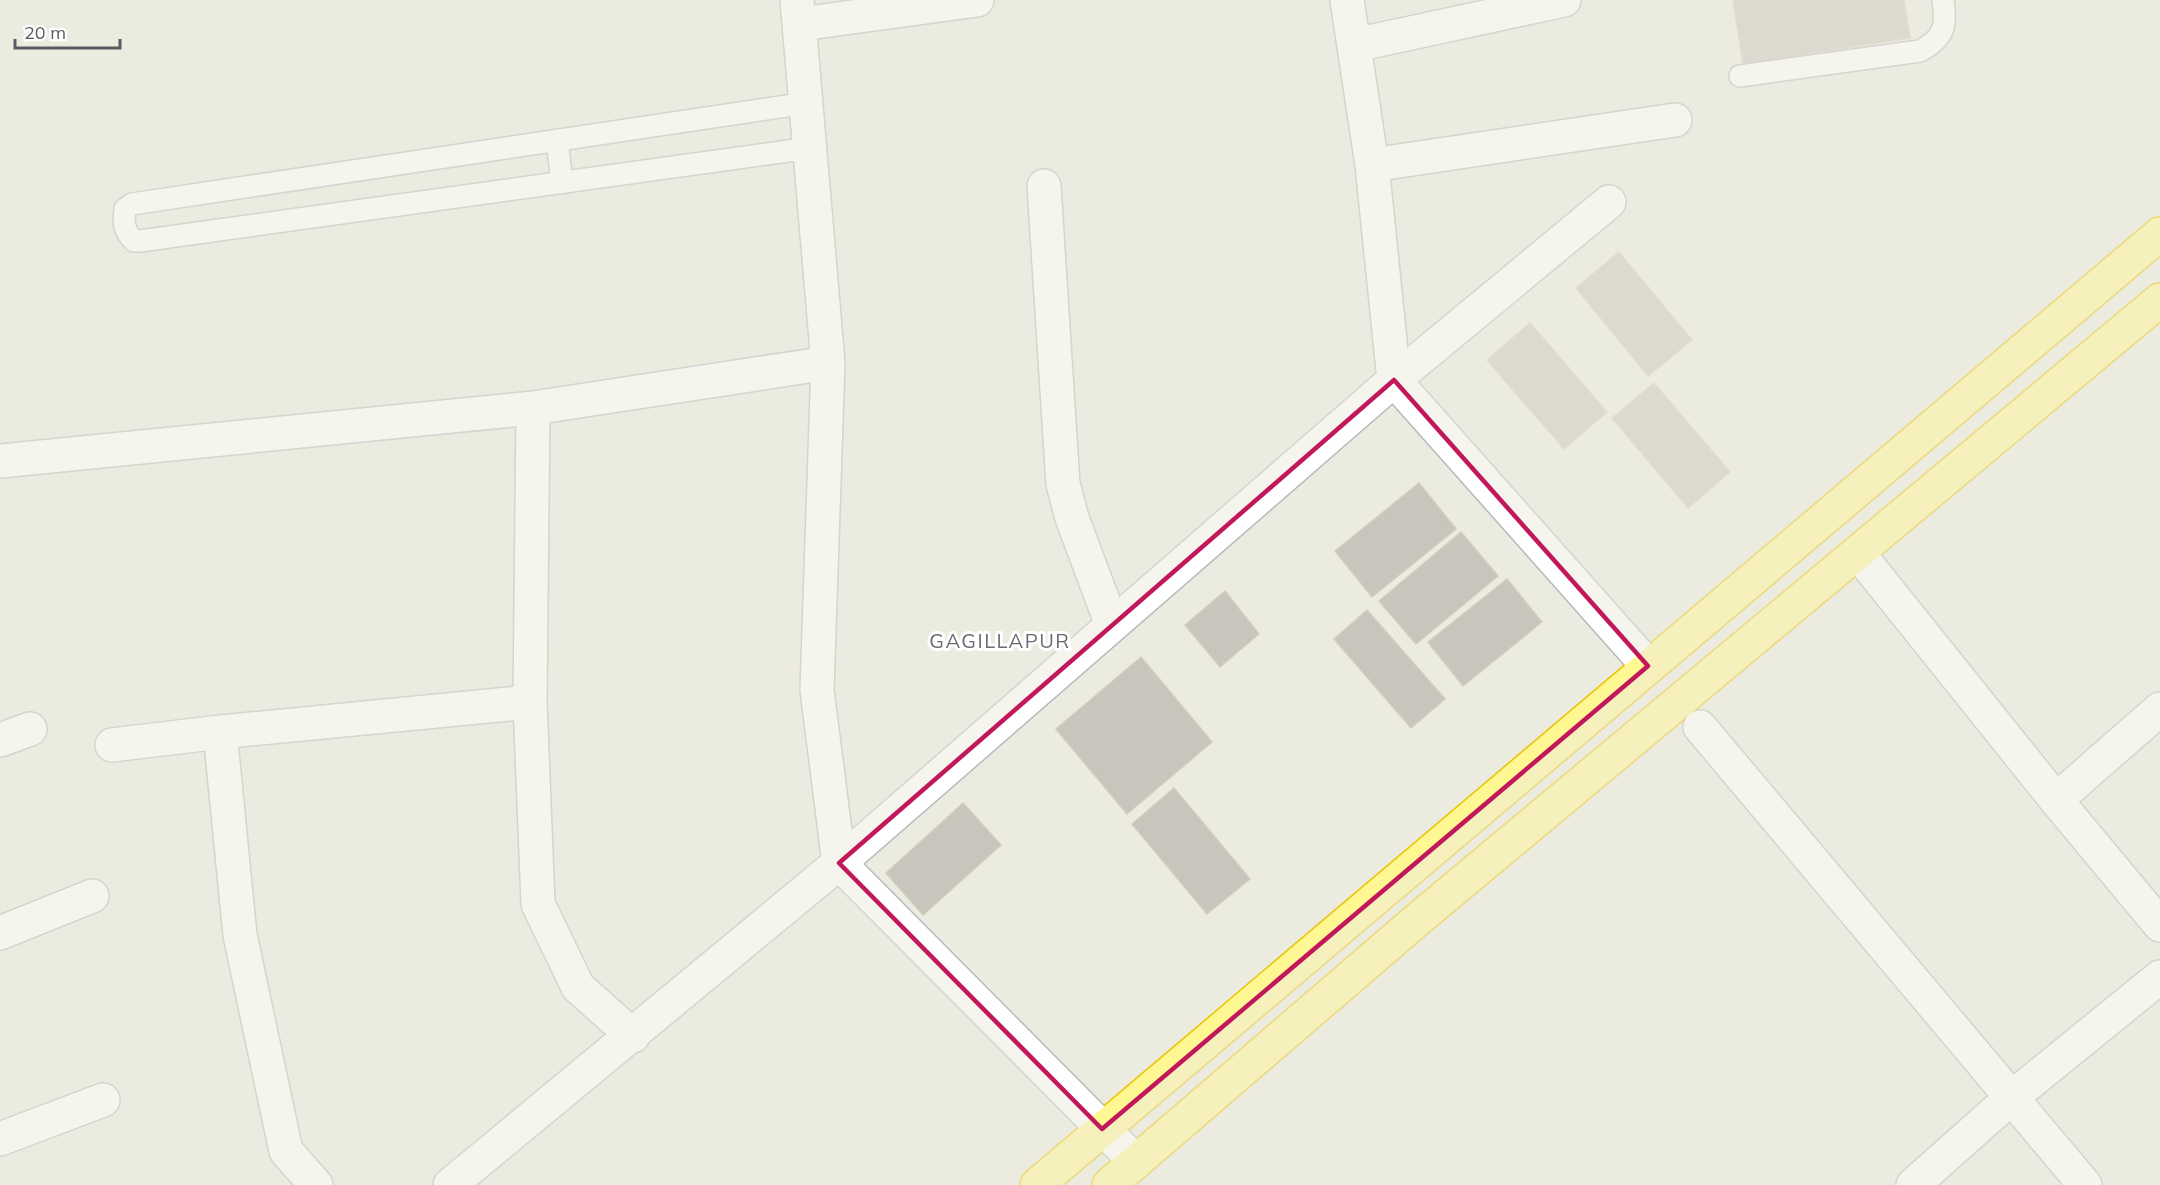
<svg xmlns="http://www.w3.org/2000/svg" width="2160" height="1185" viewBox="0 0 2160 1185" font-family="Mulish,sans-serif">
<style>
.building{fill:#c7c5bc;stroke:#d1cebd;stroke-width:1.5}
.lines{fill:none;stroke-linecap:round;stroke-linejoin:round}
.service-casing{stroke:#b7b9bf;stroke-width:24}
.minor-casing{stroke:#b7b9bf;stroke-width:36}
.trunk-casing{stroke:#ebc300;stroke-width:36}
.service{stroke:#fff;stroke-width:21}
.minor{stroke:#fff;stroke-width:33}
.trunk{stroke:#fff792;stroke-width:33}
.marked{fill:none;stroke:#c2185b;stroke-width:4.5;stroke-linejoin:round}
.labels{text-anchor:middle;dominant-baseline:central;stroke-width:6;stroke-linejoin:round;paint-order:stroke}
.quarter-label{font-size:20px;letter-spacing:1.5px;fill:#696d73;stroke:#fff}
</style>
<rect width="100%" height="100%" fill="#ecebdf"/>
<path class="building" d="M1733,0h171l6,38 -167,26z
M1619,252l73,88 -44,36 -72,-88z
M1530,323l77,89 -43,37 -77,-89z
M1654,383l76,89 -42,36 -76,-90z
M1419,483l37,46 -84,68 -37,-46z
M1461,532l37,44 -82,68 -37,-43z
M1507,579l35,43 -79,64 -35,-44z
M1225,591l34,43 -39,33 -35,-42z
M1367,610l78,89 -34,29 -77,-89z
M1141,657l71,85 -85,72 -71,-85z
M1174,788l76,91 -43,35 -75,-90z
M963,803l38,42 -78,70 -37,-42z"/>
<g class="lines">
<g class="service-casing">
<path id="service" d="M1740,76l180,-25c24,-13 27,-24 23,-51
M807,103l-675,101 -7,5c-2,14 -1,22 9,32h6l670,-93
M557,140l5,43"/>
</g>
<g class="minor-casing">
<path id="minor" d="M797,0l31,363 -11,327 22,173 297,299
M1347,0l25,165 22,215 254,286
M801,24l176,-24
M1355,45l209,-45
M1372,165l303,-45
M1044,186l19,298 9,34 40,107
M533,408l-3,294 8,202 40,83 55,49
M0,461l533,-53 295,-45
M1858,553l198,247 104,125
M1700,727l385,458
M220,732l20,203 46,216 30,34
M0,740l30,-11
M112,745l108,-13 310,-30
M2056,800l104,-91
M0,933l92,-37
M0,1139l103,-39
M450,1185l389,-322 555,-483 215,-178
M1913,1185l98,-87 149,-121"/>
</g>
<g class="trunk-casing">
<path id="trunk" d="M1037,1185l1123,-951
M1109,1185l308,-265 743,-620"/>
</g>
<use href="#service" class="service"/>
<use href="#minor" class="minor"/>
<use href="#trunk" class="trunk"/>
</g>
<path d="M0 0H2160V1185H0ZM1394,380l254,286 -546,463 -263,-266z" fill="#ecebdf" fill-opacity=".55" fill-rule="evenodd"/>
<path class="marked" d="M1394,380l254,286 -546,463 -263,-266z"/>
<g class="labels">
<g class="quarter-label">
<text x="1000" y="640">GAGILLAPUR</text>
</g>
</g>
<path d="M15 39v9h105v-9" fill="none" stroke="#585b61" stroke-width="3"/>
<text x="24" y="39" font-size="18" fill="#585b61" stroke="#ffffff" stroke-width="4.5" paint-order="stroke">20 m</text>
</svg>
